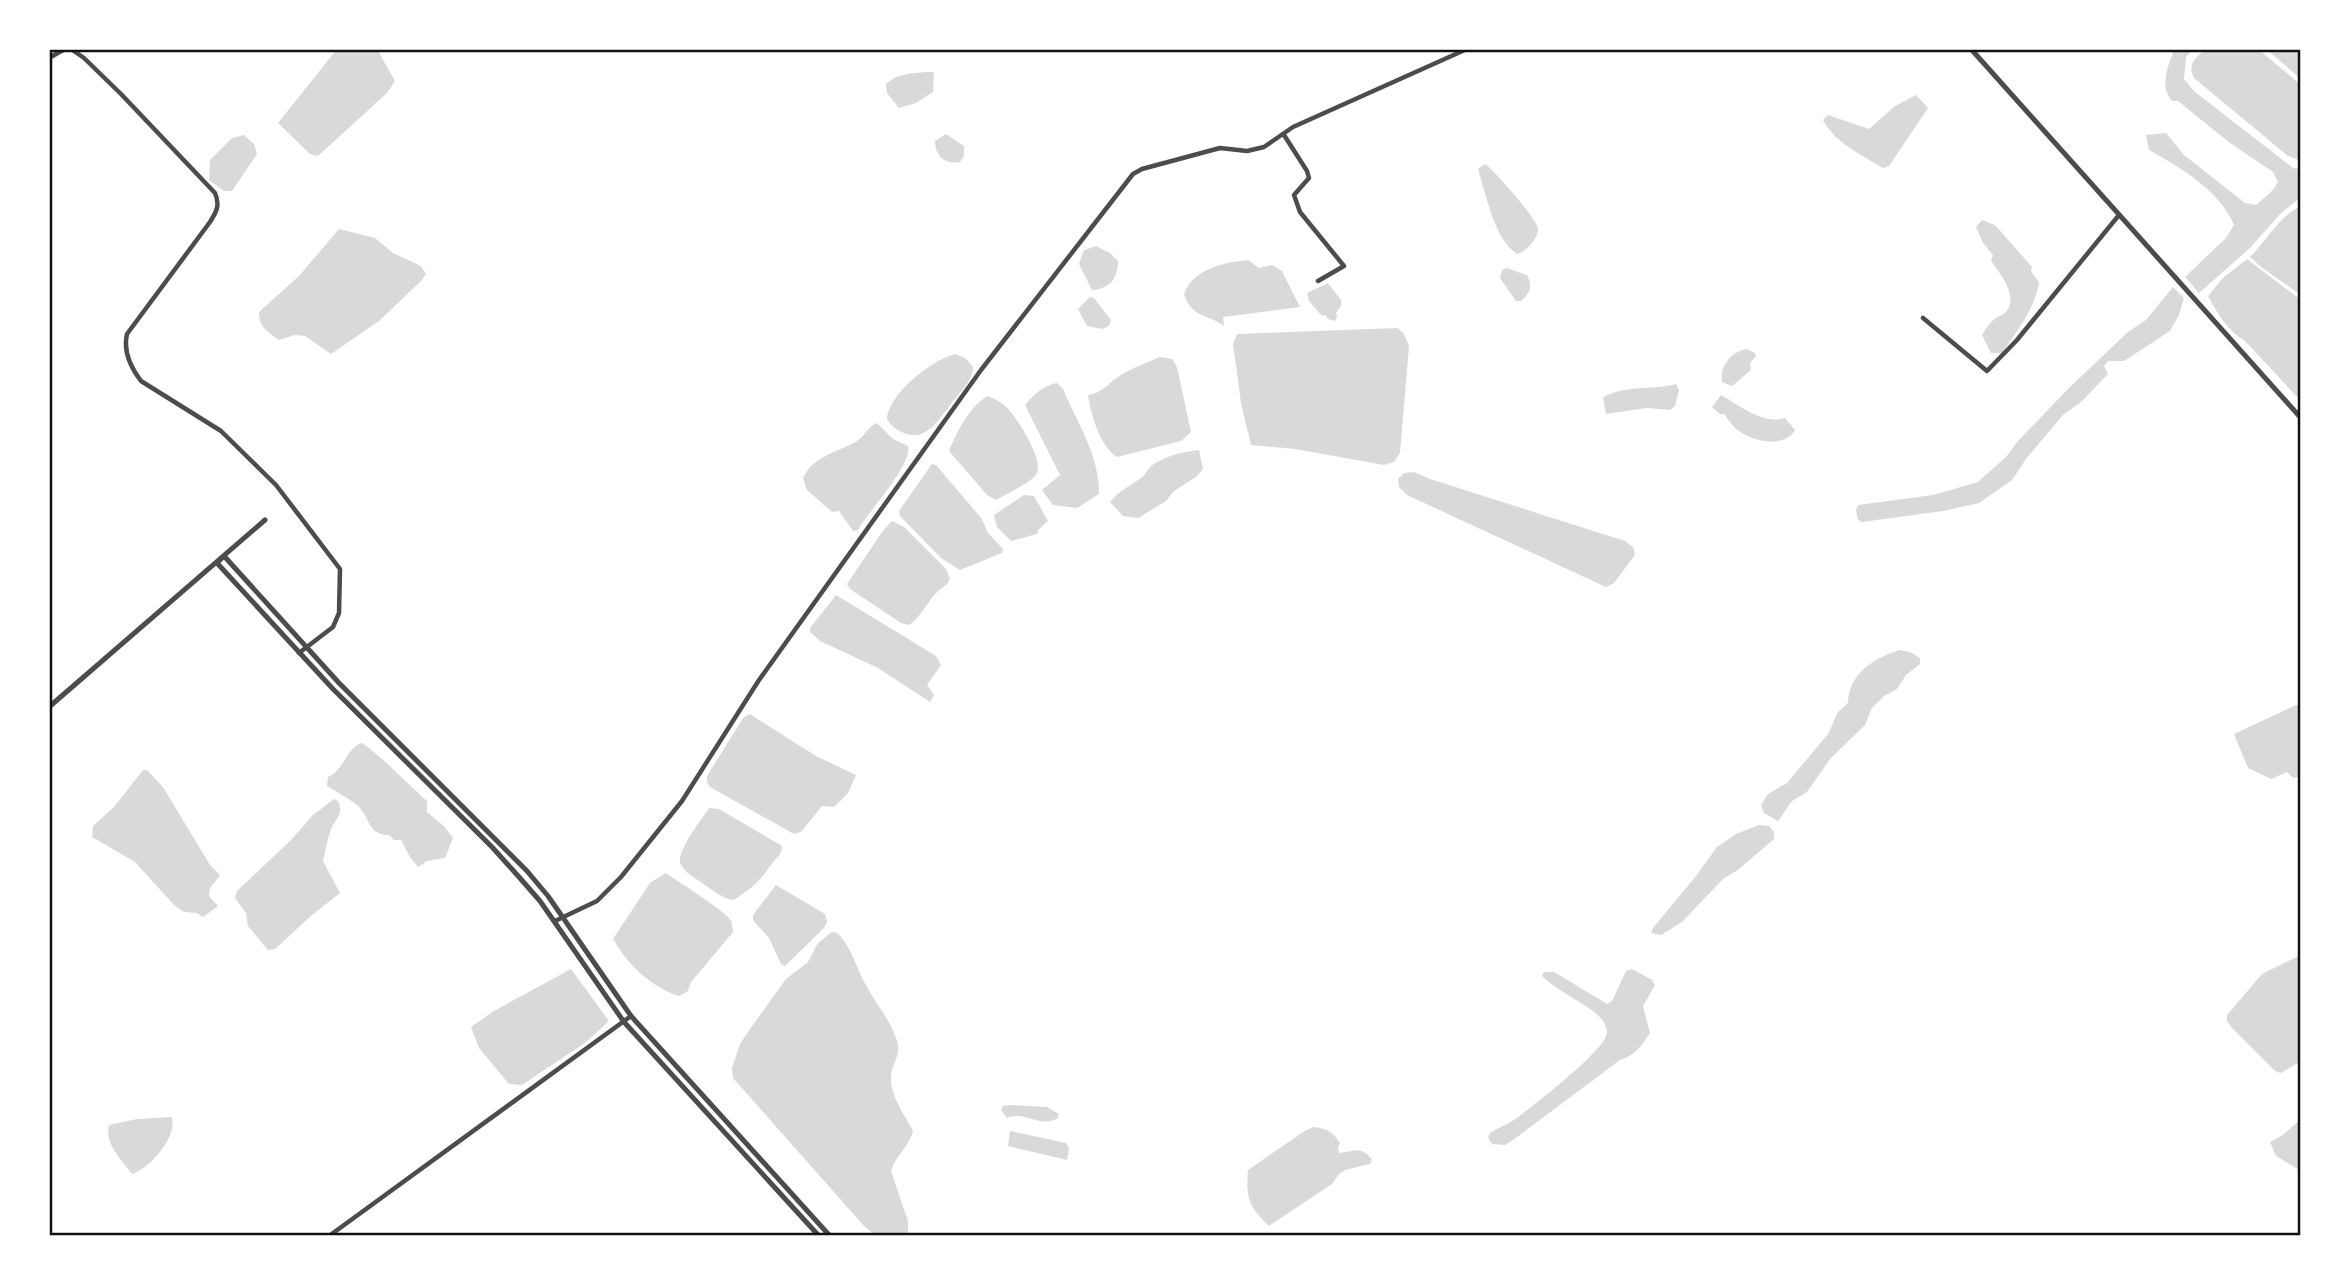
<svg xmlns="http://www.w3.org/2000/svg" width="2350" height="1285" viewBox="0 0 2350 1285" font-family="'Exo 2',sans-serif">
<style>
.water{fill:#d9d9d9}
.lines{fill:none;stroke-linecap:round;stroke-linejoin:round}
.minor{stroke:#4c4c4c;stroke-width:4.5}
.tertiary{stroke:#4c4c4c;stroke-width:5}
.neatline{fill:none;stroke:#111;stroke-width:2.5}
</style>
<rect width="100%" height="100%" fill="#fff"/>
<path class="water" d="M337,49h40l18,32 -8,12 -69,63 -8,-2 -32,-31z
M2175,49h18l-7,8 -2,22 11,13 98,76 8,1v28l-21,17 -30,34 -51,45 -14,-16 41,-39 8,-13c-14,-34 -54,-58 -85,-75l-3,-15 20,-2 18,22 61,48 11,2 16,-14 6,-9 -5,-10 -43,-29 -52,-42h-6c-13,-14 -4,-37 3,-52z
M2206,49h52l43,36v74l-2,1 -11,-4 -94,-78c-7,-14 1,-20 12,-29z
M2266,49h35v30z
M926,72h7l1,2 -1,18 -17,11 -17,5 -12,-15 -1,-9c10,-10 26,-11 40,-12z
M1916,95l12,13 -39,58 -6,2c-21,-13 -48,-25 -60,-48l5,-5 41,14 26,-23z
M946,134l18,12v10l-4,6c-15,3 -25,-6 -25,-21z
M244,135l10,9 3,10 -25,37h-8l-15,-11 1,-20 22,-22z
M1485,164c10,7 53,56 53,65 0,10 -12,23 -21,25 -23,-15 -31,-60 -39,-85z
M2301,206v89l-40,-28 -11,-10c16,-16 30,-42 51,-51z
M1982,220l13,5 37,42 -1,4 8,11c-4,27 -22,49 -37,71h-11l-9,-18c4,-6 8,-13 14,-17 5,-3 6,-2 10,-6 13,-16 -6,-39 -15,-51l2,-6 -10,-12 -7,-16z
M339,229l36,9 18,15 28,13 5,8 -4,6 -43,41 -48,33 -26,-18 -10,-1 -16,5c-11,-8 -21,-14 -20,-28l40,-36z
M1096,246l14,7 8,8c0,18 -9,28 -26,29l-13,-26 5,-14z
M2247,259l54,41v101l-56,-60c-17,-10 -28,-28 -37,-45l15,-18z
M1248,260l11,8 13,-3 10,6 18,36 -77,10 1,9c-18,-13 -30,-7 -40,-31 6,-25 41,-33 64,-35z
M1507,268l20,7c6,12 3,18 -6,26h-5l-16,-23 2,-8z
M1328,283l13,17v6l-5,7 1,4 -2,4 -7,-2 -3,-4 -3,1 -13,-15 -2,-8z
M2173,287l11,11 -5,17 -9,16 -46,30h-16l-4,5 4,8 -27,28 -18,13 -37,44 -14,21 -33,23 -36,8 -81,11 -4,-2 -2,-10 2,-5 75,-10 45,-13 29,-26 10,-14 52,-54 59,-56 18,-12z
M1090,297l4,1 17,22 -2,6 -7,3 -15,-3 -9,-17z
M1398,328l6,6 5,12 -9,107 -6,9 -10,3 -89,-16 -44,-4 -10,-42 -8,-59 4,-10z
M1747,349l8,4 1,3 -6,7 1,7 -19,16 -10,-4c-2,-16 8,-30 25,-33z
M955,354l10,4 8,9c0,14 -14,26 -22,37 -13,16 -24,38 -47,29 -8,-3 -13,-7 -17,-14 1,-25 45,-59 68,-65z
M1160,357l12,2 5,8 14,65 -10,9 -64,16c-17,-11 -26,-42 -29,-62 16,-3 18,-10 30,-18 12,-8 28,-14 42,-20z
M1057,383l6,6c14,33 37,68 36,105l-22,14 -24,-3 -11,-15 18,-15 -35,-70c8,-10 19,-20 32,-22z
M1676,384l3,6 -4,16 -5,4 -23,-2 -41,6 -3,-17c27,-13 45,-6 73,-13z
M1721,395c18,10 42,30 64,23l10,12c-10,18 -41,12 -56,1 -6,-4 -10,-11 -15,-17h-4l-8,-7z
M987,396c9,3 16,7 22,14 10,11 34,49 28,63 -4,9 -31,21 -41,27l-9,-5 -38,-44c8,-20 20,-43 38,-55z
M877,423l16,16 15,7c5,18 -40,66 -50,84l-5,1 -14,-20 -7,1 -25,-22 -4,-12c11,-23 34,-25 54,-37 8,-5 10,-14 20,-18z
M1199,450l4,19 -7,8 -22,14 -8,10 -28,17 -15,-2 -13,-14c11,-13 18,-14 31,-24 4,-3 6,-8 10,-12 15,-10 30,-14 48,-16z
M932,464l4,1 46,54 6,14 15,16 -1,4 -42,17 -19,-12 -41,-42 -1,-5z
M1414,472l16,7 195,62 8,6 2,8 -21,28 -8,4 -199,-92 -8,-8 -1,-8 6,-6z
M1024,495l10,1 14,25 -10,9 -1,4 -26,7 -14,-14 -3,-12z
M892,521l12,6 42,42 4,10c-3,7 -7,8 -13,13 -10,10 -16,25 -28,33l-8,-2 -51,-34 -3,-5 35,-52z
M836,595l100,61 5,9 -14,20 7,10 -4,7 -52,-34 -58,-27 -10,-9v-4z
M1900,650l10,2 10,6v6l-14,11 -9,14 -13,7 -12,12 -7,17 -35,34 -23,33 -15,9 -14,20 -14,-8 -3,-8 7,-11 19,-11 41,-49 10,-22 10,-9c1,-30 26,-45 52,-53z
M2296,705h5v71l-8,2 -6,-6 -16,7 -23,-11 -14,-34z
M750,714l66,42 40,19 -8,18 -14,14 -12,-1 -21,26 -7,2 -84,-47 -3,-5v-6l36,-58z
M361,743c10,3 54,48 66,58v11l18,15 8,11 -8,20 -18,3 -9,6 -8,-10 -9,-17h-7l-5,-5c-22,0 -19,-19 -32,-30 -9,-7 -20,-13 -30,-19l1,-9c16,-7 18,-28 33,-34z
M143,770h4l16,17 47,78 10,10 -10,13 -1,8 9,10 -15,11 -6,-4 -13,-1 -9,-6 -40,-44 -43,-25 1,-11 21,-19z
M334,799l4,2c7,15 -5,18 -8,31 -3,9 -5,20 -7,29l17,32 -28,22 -37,34 -7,1 -20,-24 -2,-13 -11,-15 2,-7 54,-51 22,-25z
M709,808l10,1 63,37c0,10 -6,11 -11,19 -12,17 -19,23 -37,35 -11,-1 -20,-9 -29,-15 -7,-5 -23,-14 -25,-23 -2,-13 22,-43 29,-54z
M1759,825l10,1 5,6v7l-35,30 -16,10 -41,43 -21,13 -10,-2 2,-5 43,-52 21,-29 19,-13z
M666,873c12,9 60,38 65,48 1,2 2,9 2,11l-42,50 -3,9 -9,5c-28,-9 -51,-31 -66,-57l37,-56z
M776,885l49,29 2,8 -3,6 -39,38 -4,-2 -12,-26 -16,-18v-5z
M832,932c6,1 5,0 9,5 12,14 16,33 25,48 10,19 25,36 31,56 5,15 -6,22 -6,36 -1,19 14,38 22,54 -4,16 -18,25 -22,40l17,50v10l-5,5h-27l-12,-10 -131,-148 -1,-10 8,-24 10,-15 36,-50 22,-17 10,-19z
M2301,955v106l-20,12 -6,-2 -43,-43 -5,-7v-6l35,-41z
M571,969l38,52 -24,22 -63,42 -13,-1 -30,-36 -8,-21 23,-16z
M1632,969l20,11 3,5 -12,21 7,27c-9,13 -14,22 -30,27l-107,80 -8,5 -13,-1 -4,-6 2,-5c8,-5 16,-8 24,-13 17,-12 87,-67 92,-84 2,-5 0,-11 -3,-15 -10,-15 -46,-29 -61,-45l2,-4h10l53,32 5,-3 14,-30z
M1009,1105l38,2 12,7 -1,4c-17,11 -34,-8 -51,0l-6,-8 2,-4z
M172,1117c5,20 -21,51 -40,57 -10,-14 -28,-30 -23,-49l28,-6z
M2301,1119v52l-25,-15 -6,-14 13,-7z
M1313,1127c13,1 20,5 27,16l-2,5 1,5c16,-2 24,-7 33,7l-2,4 -25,6 -6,4 -7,10 -63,42c-21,-20 -23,-28 -21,-56l55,-38z
M1010,1131l56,12 3,5 -2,12 -59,-14z"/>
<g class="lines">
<path class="minor" d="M71,49l13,9 37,36 94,99c5,12 2,18 -5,29l-83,112c-4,17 4,34 14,47l80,50 55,54 64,84 -1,44 -6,14 -34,26
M49,58l16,-9
M1284,135l23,36 2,7 -15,17 6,17 44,54 -26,15
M1923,318l64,53 30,-31 102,-125
M555,921l42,-20 24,-24 61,-76 77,-121 222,-310 152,-196 9,-5 78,-21 27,3 17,-4 29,-20 174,-78
M329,1236l302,-220"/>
<path class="tertiary" d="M1971,49l330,369
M49,707l216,-187
M819,1236l-195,-214 -84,-121 -21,-24 -27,-30 -159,-158 -116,-126 7,-7 115,127 188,188 21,25 83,120 199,220"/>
</g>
<rect width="2350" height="1285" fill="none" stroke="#ffffff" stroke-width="102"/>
<rect x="51" y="51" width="2248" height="1183" class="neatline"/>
</svg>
